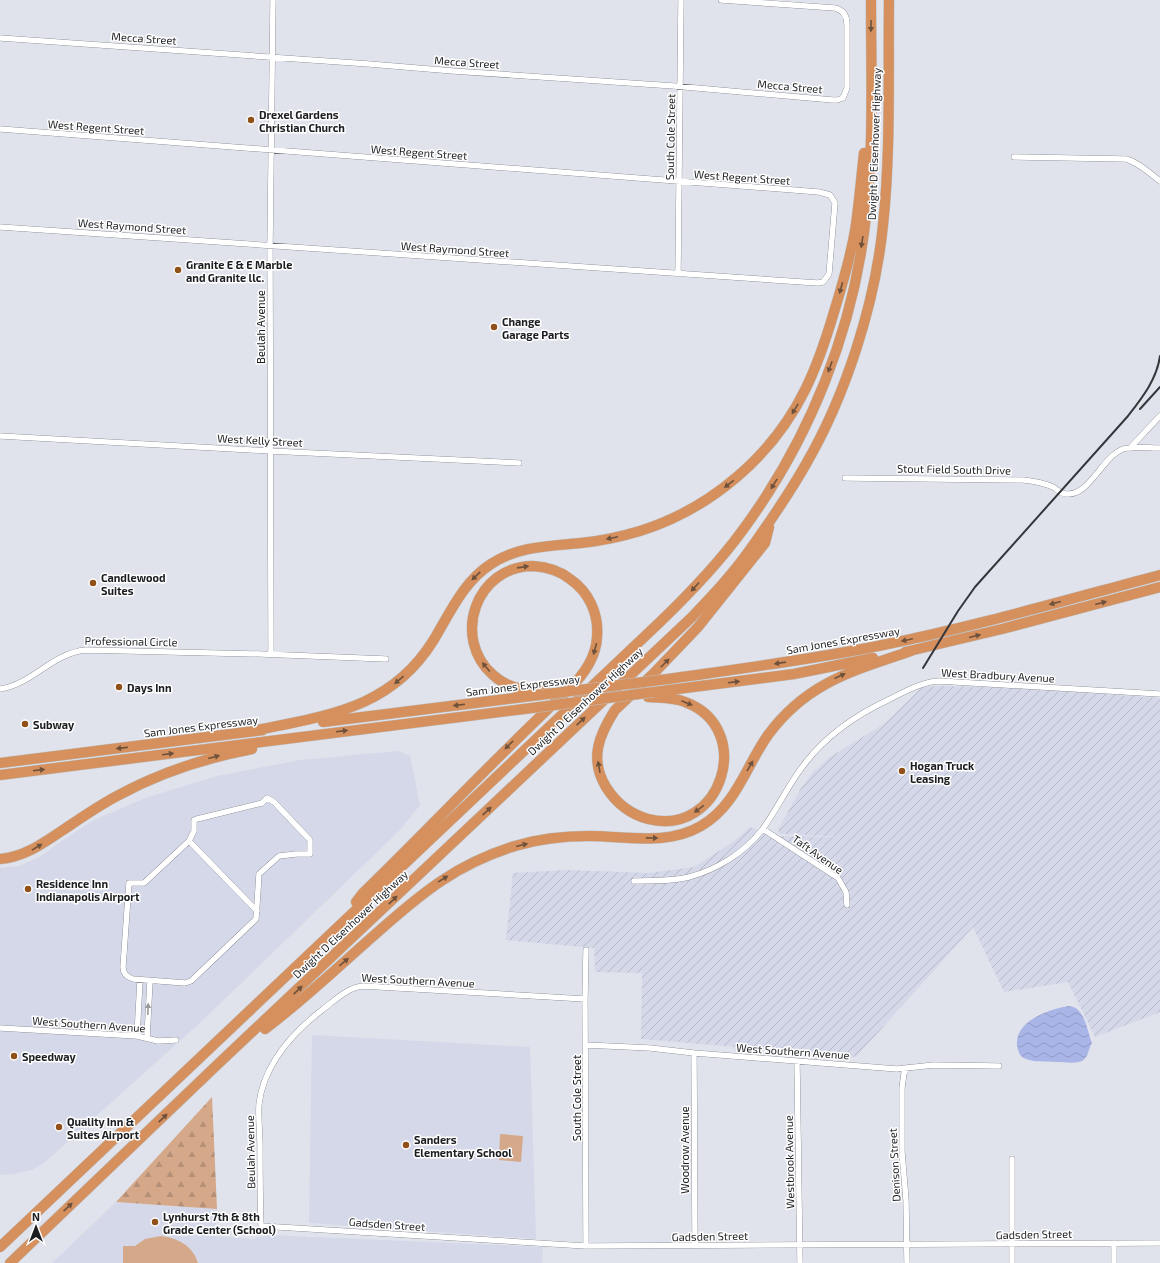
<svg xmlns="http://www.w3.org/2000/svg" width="1160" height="1263" viewBox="0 0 1160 1263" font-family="'Exo 2',sans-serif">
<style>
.built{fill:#d4d8e8}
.industrial{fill:url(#industrial-furrows)}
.grass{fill:#d4a889}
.forest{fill:url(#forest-firs)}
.water{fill:url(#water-waves)}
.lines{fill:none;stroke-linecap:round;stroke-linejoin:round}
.minor-casing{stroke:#686a72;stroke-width:6}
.motorway-casing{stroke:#bfc0c1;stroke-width:11}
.minor{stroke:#fff;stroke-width:5.5}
.motorway{stroke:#d5905d;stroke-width:10}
.rail{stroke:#343639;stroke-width:2}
.motorway-bridge-casing{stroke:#bfc0c1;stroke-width:11;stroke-linecap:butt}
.motorway-bridge{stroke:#d5905d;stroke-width:10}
.oneway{fill:#6f513b}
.oneway2{fill:#99999b}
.poi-dot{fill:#905019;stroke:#fff;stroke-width:1.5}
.labels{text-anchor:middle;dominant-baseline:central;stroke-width:3;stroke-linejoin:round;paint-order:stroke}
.street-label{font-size:11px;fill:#1c1d20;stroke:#fff}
.poi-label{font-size:11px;font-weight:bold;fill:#1c1d20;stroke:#fff;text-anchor:start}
</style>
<defs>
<pattern id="industrial-furrows" width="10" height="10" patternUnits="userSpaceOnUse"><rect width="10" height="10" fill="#d4d8e8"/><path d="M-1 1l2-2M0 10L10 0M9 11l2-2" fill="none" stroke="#b5b9c7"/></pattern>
<pattern id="forest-firs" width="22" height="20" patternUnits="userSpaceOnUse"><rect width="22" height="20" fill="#d4a889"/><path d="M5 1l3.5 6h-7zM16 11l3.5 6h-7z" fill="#b59076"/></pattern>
<pattern id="water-waves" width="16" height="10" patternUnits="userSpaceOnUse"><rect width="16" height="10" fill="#a9b5e7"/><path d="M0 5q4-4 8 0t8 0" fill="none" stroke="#919bc6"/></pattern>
</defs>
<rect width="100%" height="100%" fill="#e0e3ec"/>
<path class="built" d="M399,751l11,5 10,49 -20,25 -197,190 -158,142 -13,8 -18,4 -14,1v-307l19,-2 22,-10 25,-18 28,-18 51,-22 72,-22 83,-16z
M312,1035l218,12 6,192 -227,-16z
M116,1202l101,7 -2,27 38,3 15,-4 275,12 -1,16h-490z"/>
<path class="industrial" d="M940,686l89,2 131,10v314l-65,25 -27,-55 -64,10 -31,-65 -117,130 -215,-18 1,-66 -47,-1 -1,-24 -88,-8 7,-67 54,-3 82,3 45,-6 39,-25 17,-15 24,9 71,1 -65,-3 -2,-4 23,-42 12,-16 17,-15 54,-33 38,-37z"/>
<path class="grass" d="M500,1134l23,2 -2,26 -22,-2z
M161,1236c17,2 32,10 37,27h-75v-17h12l10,-7z"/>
<path class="forest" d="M212,1097l5,112 -101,-7z"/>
<path class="water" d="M1069,1006c16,1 18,25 23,37 -4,6 -3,14 -10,18 -7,3 -17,1 -25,1 -10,-1 -24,1 -33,-4 -5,-2 -6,-8 -7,-13 -2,-24 32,-36 52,-39z"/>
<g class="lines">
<g class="minor-casing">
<path id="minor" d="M0,38l369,26 84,7 221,15 159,14h4l6,-2 4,-10v-63c0,-9 -3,-15 -12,-17l-114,-8
M0,129l819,63 11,3 5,8 -6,71 -6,8 -5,1 -818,-56
M1014,157l112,2c14,4 23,14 34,22
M678,274l3,-274
M0,436l270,15 249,12
M1130,448l30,-32
M845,478l178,2c10,1 21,3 30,7 5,3 8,7 14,7 22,2 36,-38 56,-45 9,-3 27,-1 37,-1
M271,655l-1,-409 3,-246
M0,689c33,-5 52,-36 86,-39l175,4 125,5
M267,798l7,4 36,38v14h-14l-17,2 -20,18 -3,45 -65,62 -6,2 -52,-4c-6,-2 -10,-5 -10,-12l6,-84h15l45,-42 5,-10v-11l3,-1 65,-16z
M763,829l75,49 8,14 1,13
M189,841l68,70
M634,881c18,-1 37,1 55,-4 27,-7 55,-24 73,-47 16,-22 27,-47 44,-68 22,-28 50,-47 82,-62 16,-8 33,-18 51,-19l221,13
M586,950l-1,49 1,247
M585,999l-222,-13c-15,1 -29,15 -41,24 -31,24 -58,54 -63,94 -1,14 1,29 1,43 0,26 0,53 1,79l325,20 574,-3
M0,1028l137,8 21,5 18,-1
M137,1036l3,-56
M147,1038l3,-57
M586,1045l64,3 44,5 203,16 37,-4 65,1
M694,1053l1,193
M797,1062l3,201
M1114,1243v20
M907,1263l-1,-63 -4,-48v-64l2,-15 4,-5
M1012,1263v-104"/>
</g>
<g class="motorway-casing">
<path id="motorway" d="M905,652l97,-23 158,-42
M668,679c70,-10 141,-19 210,-33 95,-19 188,-46 282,-71
M654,692l140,-18 79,-16
M648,697c12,1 25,0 37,5 71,26 37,136 -37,117 -18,-5 -32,-16 -42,-32 -17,-28 -7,-52 9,-77l40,-38 43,-45 67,-84 4,-16
M323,722l216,-27
M258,730c71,-15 133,-22 175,-89 17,-28 30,-59 58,-77 27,-18 59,-18 90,-21 20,-2 39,-6 59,-12 70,-22 132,-74 165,-141 12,-24 21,-51 29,-78 8,-26 16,-53 21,-81 4,-26 6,-52 9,-78
M0,763l263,-33
M0,775l524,-66
M0,859c25,-2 43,-16 63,-29 18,-12 35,-24 54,-34 42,-23 88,-38 135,-47
M356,902l7,-9c69,-67 134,-137 204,-202 16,-15 29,-32 30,-54 2,-23 -8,-45 -27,-58 -11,-9 -23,-12 -37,-13 -57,0 -82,72 -40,109 8,7 19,13 30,14 7,1 15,0 23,0
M265,1029c40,-30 76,-65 114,-98 44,-39 78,-67 136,-85 23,-7 49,-10 74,-10 37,0 78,10 112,-10 35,-20 45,-60 67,-91 39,-53 85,-64 143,-84
M0,1247l660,-625c29,-28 58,-58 82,-91 68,-92 112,-202 124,-315 8,-71 5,-145 5,-216
M10,1263l208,-199 474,-447c20,-21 40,-42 57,-66 20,-28 40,-57 57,-87 40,-69 69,-160 77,-239 8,-74 5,-150 6,-225"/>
</g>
<use href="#minor" class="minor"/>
<use href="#motorway" class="motorway"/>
<path class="rail" d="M1140,409l20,-22
M923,668l35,-57 17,-24 153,-171c14,-18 29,-37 32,-60"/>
<g class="motorway-bridge-casing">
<path id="motorway-bridge" d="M539,695l129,-16
M524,709l130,-17"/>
</g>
<use href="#motorway-bridge" class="motorway-bridge"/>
</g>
<defs><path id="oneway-solid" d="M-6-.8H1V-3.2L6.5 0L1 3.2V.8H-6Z"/></defs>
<g class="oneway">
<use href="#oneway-solid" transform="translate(871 26) rotate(91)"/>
<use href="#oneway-solid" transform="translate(862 242) rotate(99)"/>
<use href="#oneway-solid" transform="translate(841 288) rotate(105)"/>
<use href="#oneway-solid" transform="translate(830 367) rotate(110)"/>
<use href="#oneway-solid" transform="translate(795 409) rotate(121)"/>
<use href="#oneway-solid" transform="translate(729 484) rotate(142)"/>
<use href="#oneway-solid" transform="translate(774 484) rotate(122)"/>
<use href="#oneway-solid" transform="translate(612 538) rotate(168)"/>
<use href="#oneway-solid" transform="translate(523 567) rotate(-8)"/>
<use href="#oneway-solid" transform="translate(476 576) rotate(136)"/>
<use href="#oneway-solid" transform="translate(695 587) rotate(132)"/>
<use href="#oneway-solid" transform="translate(1055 603) rotate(165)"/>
<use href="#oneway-solid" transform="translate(1101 603) rotate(-15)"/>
<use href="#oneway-solid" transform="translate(975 636) rotate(-14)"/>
<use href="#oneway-solid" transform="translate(907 640) rotate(168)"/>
<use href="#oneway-solid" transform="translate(595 649) rotate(105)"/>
<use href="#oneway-solid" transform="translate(665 663) rotate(-45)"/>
<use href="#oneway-solid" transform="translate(780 663) rotate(172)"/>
<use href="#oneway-solid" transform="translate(486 667) rotate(-130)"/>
<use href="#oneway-solid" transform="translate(840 676) rotate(-24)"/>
<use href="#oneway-solid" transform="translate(399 680) rotate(140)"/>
<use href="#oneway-solid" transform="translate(734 682) rotate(-7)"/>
<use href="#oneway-solid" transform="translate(687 703) rotate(23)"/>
<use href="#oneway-solid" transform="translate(459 705) rotate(173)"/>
<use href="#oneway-solid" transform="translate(581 721) rotate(-43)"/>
<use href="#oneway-solid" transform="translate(342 731) rotate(-7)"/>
<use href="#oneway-solid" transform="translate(509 745) rotate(135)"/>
<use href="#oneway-solid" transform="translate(122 748) rotate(173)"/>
<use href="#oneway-solid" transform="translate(168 754) rotate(-7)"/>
<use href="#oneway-solid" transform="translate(214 757) rotate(-15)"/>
<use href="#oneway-solid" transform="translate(750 766) rotate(-60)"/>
<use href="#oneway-solid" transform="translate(599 767) rotate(-100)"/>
<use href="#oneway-solid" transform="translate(39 770) rotate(-7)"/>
<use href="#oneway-solid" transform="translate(699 809) rotate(144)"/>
<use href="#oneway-solid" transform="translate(487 811) rotate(-43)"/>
<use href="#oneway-solid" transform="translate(652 838) rotate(1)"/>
<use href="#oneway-solid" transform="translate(522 845) rotate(-14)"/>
<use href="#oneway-solid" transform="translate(37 847) rotate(-31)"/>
<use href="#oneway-solid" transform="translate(443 879) rotate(-32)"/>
<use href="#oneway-solid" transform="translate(393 900) rotate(-44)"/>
<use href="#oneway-solid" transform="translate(344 962) rotate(-41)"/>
<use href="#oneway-solid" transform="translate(298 990) rotate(-43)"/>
<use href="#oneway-solid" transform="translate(163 1118) rotate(-44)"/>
<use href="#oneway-solid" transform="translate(68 1207) rotate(-43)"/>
</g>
<use class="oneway2" href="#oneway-solid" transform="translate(148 1009) rotate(-88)"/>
<g class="poi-dot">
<circle cx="251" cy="120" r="4"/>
<circle cx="178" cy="270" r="4"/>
<circle cx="494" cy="327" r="4"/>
<circle cx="93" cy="583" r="4"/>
<circle cx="119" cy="687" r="4"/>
<circle cx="25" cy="724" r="4"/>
<circle cx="902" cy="771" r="4"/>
<circle cx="28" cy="889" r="4"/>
<circle cx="14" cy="1056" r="4"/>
<circle cx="59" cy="1127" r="4"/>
<circle cx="406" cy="1145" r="4"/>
<circle cx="155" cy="1222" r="4"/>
</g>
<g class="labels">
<g class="street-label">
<text transform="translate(144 38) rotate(4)">Mecca Street</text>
<text transform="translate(467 62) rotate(4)">Mecca Street</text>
<text transform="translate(790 86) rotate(5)">Mecca Street</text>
<text transform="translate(96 127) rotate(4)">West Regent Street</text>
<text transform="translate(670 137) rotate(-89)">South Cole Street</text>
<text transform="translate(874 144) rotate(-88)">Dwight D Eisenhower Highway</text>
<text transform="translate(419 152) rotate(4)">West Regent Street</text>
<text transform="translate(742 177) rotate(4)">West Regent Street</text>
<text transform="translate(132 226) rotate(4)">West Raymond Street</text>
<text transform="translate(455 249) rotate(4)">West Raymond Street</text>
<text transform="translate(260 327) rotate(-90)">Beulah Avenue</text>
<text transform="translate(260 440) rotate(3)">West Kelly Street</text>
<text transform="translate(954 469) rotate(1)">Stout Field South Drive</text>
<text transform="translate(843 640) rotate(-10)">Sam Jones Expressway</text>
<text transform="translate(131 641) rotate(1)">Professional Circle</text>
<text transform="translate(998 675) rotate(3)">West Bradbury Avenue</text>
<text transform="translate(523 685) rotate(-7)">Sam Jones Expressway</text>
<text transform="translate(585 701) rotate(-43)">Dwight D Eisenhower Highway</text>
<text transform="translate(201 726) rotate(-7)">Sam Jones Expressway</text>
<text transform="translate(818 854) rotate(35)">Taft Avenue</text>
<text transform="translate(350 924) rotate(-43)">Dwight D Eisenhower Highway</text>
<text transform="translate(418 980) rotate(3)">West Southern Avenue</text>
<text transform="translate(89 1024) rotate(4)">West Southern Avenue</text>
<text transform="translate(793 1051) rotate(4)">West Southern Avenue</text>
<text transform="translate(576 1098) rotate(-90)">South Cole Street</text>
<text transform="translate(684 1150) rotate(-90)">Woodrow Avenue</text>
<text transform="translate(250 1152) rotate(-91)">Beulah Avenue</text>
<text transform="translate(789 1162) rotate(-91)">Westbrook Avenue</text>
<text transform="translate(894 1165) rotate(-93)">Denison Street</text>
<text transform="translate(387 1224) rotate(4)">Gadsden Street</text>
<text transform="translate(1034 1234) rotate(-1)">Gadsden Street</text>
<text transform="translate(710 1236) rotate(-1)">Gadsden Street</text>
</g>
<g class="poi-label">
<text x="259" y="114">Drexel Gardens<tspan x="259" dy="13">Christian Church</tspan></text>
<text x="186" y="264">Granite E &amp; E Marble<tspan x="186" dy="13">and Granite llc.</tspan></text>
<text x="502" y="321">Change<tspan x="502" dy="13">Garage Parts</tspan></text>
<text x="101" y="577">Candlewood<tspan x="101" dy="13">Suites</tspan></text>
<text x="127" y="687">Days Inn</text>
<text x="33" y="724">Subway</text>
<text x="910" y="765">Hogan Truck<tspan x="910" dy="13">Leasing</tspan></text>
<text x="36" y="883">Residence Inn<tspan x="36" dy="13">Indianapolis Airport</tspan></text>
<text x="22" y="1056">Speedway</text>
<text x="67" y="1121">Quality Inn &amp;<tspan x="67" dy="13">Suites Airport</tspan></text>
<text x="414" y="1139">Sanders<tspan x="414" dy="13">Elementary School</tspan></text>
<text x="163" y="1216">Lynhurst 7th &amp; 8th<tspan x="163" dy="13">Grade Center (School)</tspan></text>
</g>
</g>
<g transform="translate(36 1227)" stroke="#ffffff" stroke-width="3" paint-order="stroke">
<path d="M0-3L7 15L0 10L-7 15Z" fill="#1c1d20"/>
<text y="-6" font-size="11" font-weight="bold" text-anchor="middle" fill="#1c1d20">N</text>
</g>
</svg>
